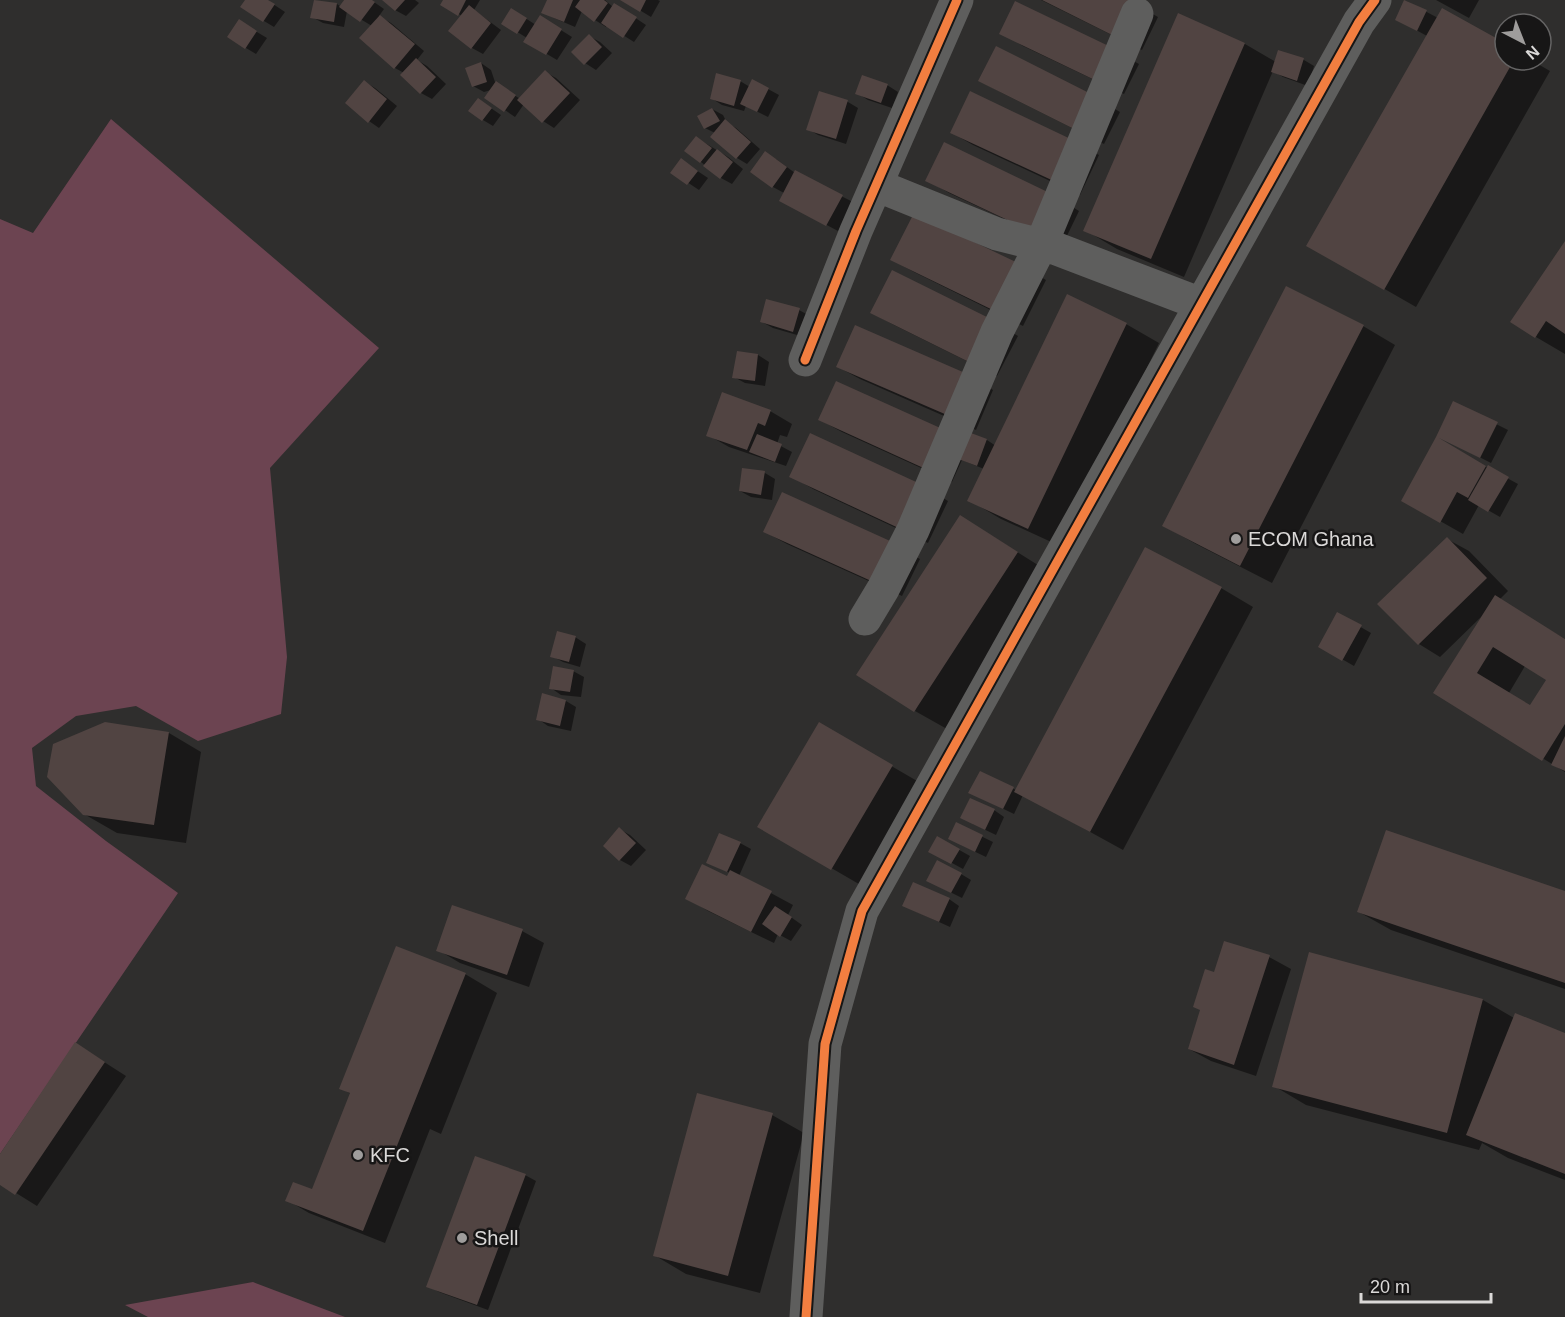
<svg xmlns="http://www.w3.org/2000/svg" width="1565" height="1317" viewBox="0 0 1565 1317" font-family="Helvetica,sans-serif">
<style>
.green{fill:#6c4451}
.shadow{fill:#0007;fill-rule:evenodd}
.building{fill:#514442;fill-rule:evenodd}
.lines{fill:none;stroke-linecap:round;stroke-linejoin:round}
.minor{stroke:#5e5e5d;stroke-width:33}
.cycleway-casing{stroke:#171616;stroke-width:13}
.cycleway{stroke:#f27e40;stroke-width:9}
.poi-dot{fill:#9f9d9c;stroke:#171616;stroke-width:2}
.labels{text-anchor:middle;dominant-baseline:central;stroke-width:5;stroke-linejoin:round;paint-order:stroke}
.poi-label{font-size:20px;fill:#dbd9d8;stroke:#171616;text-anchor:start}
</style>
<rect width="100%" height="100%" fill="#2f2e2d"/>
<path class="green" d="M111,119l268,229 -109,120 17,189 -6,57 -83,27 -62,-35 -60,10 -44,32 4,38 70,55 72,52 -178,261v-935l33,14z
M253,1282l92,35h-197l-23,-12z"/>
<path class="shadow" d="M246,0h21l18,12 -11,15 -10,-6z
M344,0h27l13,9 -5,7 12,7 33,28 -7,9 10,6 19,18 -14,15 -11,-6 -17,-20 -9,-5 -23,-42 -25,-15 -3,16 -21,-4 -11,-6 25,-13 4,3z
M384,0h31l4,3 -13,13 -11,-6z
M445,0h35l-6,10 27,20 -18,24 -11,-6 -22,-17 12,-15 -20,-12z
M548,0h57l8,7 12,4 21,14 -12,17 -27,-17 -1,2 -11,-7 -13,-9 -7,16 -21,-9 -11,-6z
M623,0h35l2,1 -9,16z
M1041,0h87l30,17 -16,33z
M1436,0h43l-10,18z
M1406,1l32,17 67,42h26l19,11 -134,236 -108,-62 119,-209 -20,-11z
M1179,15l66,29 31,18 3,-10 25,8 10,6 -6,20 -25,-9 -10,-6 -89,206 -67,-28 -32,-19z
M522,16l14,9 4,-8 32,20 -15,23 -32,-19 2,-3 -24,-15z
M250,28l17,10 -11,16 -10,-6z
M1001,33l116,19 22,12 -15,30 -101,-48z
M589,36l11,6 12,11 -16,17 -11,-7z
M481,63l10,7 4,12 25,17 25,-27 11,6 24,22 -26,28 -11,-7 -19,-17 -9,13 -29,-20 5,-7 -7,2 -11,-6z
M740,81l10,6 18,2 11,6 -11,22 -22,-11 -2,5 -22,-6 -11,-7z
M980,81l118,18 22,13 -16,32 -102,-51z
M365,82l10,6 22,18 -18,22 -10,-7z
M887,85l11,7 -6,16 -24,-8 -11,-7z
M820,93l28,9 10,6 -12,36 -28,-9 -10,-6z
M479,100l22,15 -8,11 -10,-6z
M712,109l11,6 4,8 9,5 24,21 -13,15 -10,-6 -22,-25 -10,-5z
M952,133l125,10 22,12 -19,40 -107,-50z
M697,138l31,19 15,12 -11,15 -11,-6 -20,-16z
M776,159l19,14 58,29 -15,29 -47,-25 -7,-13 -11,-6z
M681,160l27,18 -9,12 -27,-18z
M927,180l131,18 21,13 -17,35 -113,-53z
M1565,244v110l-29,-17z
M892,260l132,7 22,13 -23,46 -109,-54z
M1068,296l58,28 33,19 -99,203 -59,-27 -32,-19 15,-31 -22,-9 -10,22 -110,-50 -22,-12 127,13 17,-1 23,8 9,6z
M799,310l11,6 -6,21 -31,-9 -11,-6z
M872,313l124,10 22,13 -21,40 -103,-51z
M1363,326l32,19 -123,238 -76,-39 -32,-18z
M738,353l20,2 11,7 -4,24 -20,-3 -11,-6z
M838,367l134,10 21,13 -17,40 -116,-51z
M1454,403l54,27 -17,33 -53,-27z
M770,411l22,13 -5,13 -7,-2 -3,9 15,8 -6,14 -57,-19 -21,-12z
M1437,440l81,44 -18,33 -21,-12 -16,29 -60,-34z
M765,473l10,6 -3,21 -21,-3 -11,-6z
M791,476l135,12 22,13 -20,42 -115,-54z
M765,532l133,15 22,12 -18,37 -115,-52z
M992,536l57,36 -102,157 -32,-18z
M1447,539l22,12 39,40 -9,9 66,39v133l-130,-80 46,-75 -41,40 -21,-13zM1525,666l23,14 -17,27 -22,-14z
M1221,588l32,19 -130,243 -100,-55 -9,19 -33,-16 -1,-25 36,17z
M1338,614l33,19 -17,33 -33,-19z
M575,637l11,7 -6,23 -17,-5 -11,-6z
M573,671l11,6 -3,20 -20,-2 -10,-7z
M566,701l10,6 -5,24 -23,-5 -10,-7z
M105,724l64,9 32,19 -15,91 -69,-10 -33,-19z
M819,724l105,61 -60,102 -105,-61z
M994,810l10,7 -8,18 -23,-11z
M956,824l37,18 -7,15 -25,-12z
M619,829l11,6 16,15 -15,16 -11,-6z
M938,838l32,18 -7,13 -33,-18z
M740,843l11,6 -12,27 54,29 -5,10 14,10 -11,16 -13,-7 -4,9 -66,-32 -21,-13 40,-20 3,-5 -11,-5z
M961,874l10,6 -9,18 -24,-12z
M1565,892v97l-174,-59 -32,-18z
M949,899l10,7 -9,21 -35,-16z
M522,931l22,12 -15,44 -69,-24 -22,-13z
M1310,954l173,46 31,18 51,16v146l-57,-22 -26,-15 -3,7 -173,-45 -32,-19z
M1269,957l22,12 -35,107 -45,-15 -22,-12 26,-75z
M465,974l32,19 -56,141 -11,-5 -45,114 -76,-30 -22,-13 26,-9 38,-97 -10,-6z
M76,1044l50,32 -89,130 -37,-23v-27z
M772,1115l32,18 -44,160 -74,-19 -32,-19z
M525,1175l11,6 -48,129 -49,-18 -11,-6z"/>
<path class="building" d="M245,0h23l7,4 -12,18 -23,-15z
M314,0l23,3 -3,19 -24,-4z
M344,0h28l3,2 -15,20 -21,-15z
M382,0h23l-10,11z
M443,0h23l-8,16 -18,-11z
M547,0h26l-9,22 -23,-9z
M580,0h24l4,3 -14,19 -19,-15z
M620,0h26l-6,12z
M1042,0h89l-11,39z
M1404,0l23,10 -10,21 -22,-11z
M1015,1l102,49 -16,33 -102,-49z
M614,3l23,14 -14,21 -22,-15z
M469,5l22,18 -20,26 -23,-18z
M511,8l16,10 -10,16 -16,-10z
M1442,8l63,35v17h9l-130,230 -78,-44z
M1178,13l67,30 -94,216 -68,-28z
M380,15l35,29 -21,25 -35,-31z
M540,15l22,14 -16,26 -23,-13z
M239,19l18,12 -12,18 -18,-12z
M589,34l13,13 -18,18 -13,-13z
M996,46l103,52 -17,35 -104,-52z
M1278,50l26,8 -7,23 -26,-9z
M416,58l20,19 -16,17 -20,-19z
M481,62l6,20 -15,5 -7,-19z
M545,70l25,23 -28,30 -25,-23z
M716,73l25,7 -7,26 -24,-7z
M862,75l26,9 -7,19 -26,-9z
M752,79l17,9 -12,24 -17,-8z
M364,80l23,19 -19,24 -23,-20z
M496,81l20,14 -12,17 -20,-14z
M819,91l29,9 -12,39 -30,-9z
M970,91l107,51 -19,41 -108,-50z
M478,98l14,10 -10,13 -14,-10z
M712,108l8,13 -16,8 -7,-13z
M725,119l26,23 -15,17 -26,-22z
M696,136l16,12 -12,15 -16,-12z
M944,142l114,55 -19,38 -114,-54z
M717,149l16,13 -13,17 -17,-13z
M765,151l22,16 -15,21 -22,-16z
M681,158l17,13 -11,14 -17,-12z
M795,170l48,25 -17,31 -47,-25z
M914,213l110,53 -23,48 -111,-54z
M1565,241v93l-19,-13 -11,17 -25,-16z
M892,270l105,52 -22,43 -105,-52z
M1286,286l78,39 -124,241 -78,-40z
M1067,294l60,29 -99,206 -61,-28z
M766,299l34,9 -7,24 -33,-10z
M855,325l117,51 -18,42 -118,-51z
M737,351l21,3 -3,27 -23,-3z
M836,381l111,50 -17,40 -112,-51z
M722,392l49,18 -6,16 -7,-3 -11,27 -41,-14z
M1453,401l45,21 -18,36 -41,-20 47,28 -18,32 -11,-6 -17,31 -39,-22 35,-64z
M963,430l24,9 -10,27 -24,-9z
M810,433l117,54 -22,44 -116,-54z
M757,434l25,10 -7,18 -26,-10z
M1488,465l21,12 -21,35 -20,-12z
M742,468l23,3 -4,24 -22,-4z
M782,492l117,53 -19,40 -117,-53z
M960,515l58,37 -104,160 -58,-37z
M1447,537l40,41 -69,67 -41,-41z
M1145,547l77,40 -132,245 -76,-40z
M1495,595l70,44v85l-23,37 -109,-68zM1493,647l53,33 -16,25 -53,-32z
M1337,612l25,13 -20,36 -24,-14z
M557,631l19,5 -7,26 -19,-5z
M553,666l21,4 -4,22 -21,-3z
M542,693l24,7 -6,26 -24,-6z
M105,722l64,10 -15,93 -71,-10 -36,-38 6,-33z
M819,722l74,43 -62,105 -74,-43z
M1565,736v35l-14,-6z
M980,771l34,16 -11,22 -35,-16z
M970,798l25,11 -10,21 -25,-12z
M956,822l27,13 -8,17 -27,-13z
M619,827l17,16 -17,18 -16,-15z
M1386,830l179,61v92l-208,-71z
M719,833l22,9 -14,30 -21,-9z
M937,836l23,13 -9,15 -23,-12z
M937,860l25,13 -11,20 -25,-12z
M702,864l25,12 3,-6 42,21 -21,41 -66,-33z
M913,882l37,16 -11,24 -37,-16z
M452,905l71,24 -16,46 -71,-24z
M775,906l17,11 -12,20 -18,-13z
M1224,941l46,14 -36,110 -46,-16 12,-39 -7,-3 12,-38 9,3z
M396,946l70,27 -103,258 -78,-30 8,-19 19,7 38,-96 -11,-4z
M1309,952l174,47 -36,134 -175,-46z
M1515,1013l50,20v141l-99,-39z
M75,1042l30,20 -90,133 -15,-10v-31z
M697,1093l76,20 -45,163 -75,-20z
M475,1156l51,18 -49,131 -51,-18z"/>
<g class="lines">
<path class="minor" d="M876,185l121,49 60,15 144,55
M805,360l51,-129 101,-231
M865,619l18,-30 30,-59 84,-198 44,-87 96,-231
M806,1317l19,-273 37,-133 497,-889 16,-22"/>
<g class="cycleway-casing">
<path id="cycleway" d="M805,360l51,-129 101,-231
M806,1317l19,-273 37,-133 497,-889 16,-22"/>
</g>
<use href="#cycleway" class="cycleway"/>
</g>
<g class="poi-dot">
<circle cx="1236" cy="539" r="6"/>
<circle cx="358" cy="1155" r="6"/>
<circle cx="462" cy="1238" r="6"/>
</g>
<g class="labels">
<g class="poi-label">
<text x="1248" y="539">ECOM Ghana</text>
<text x="370" y="1155">KFC</text>
<text x="474" y="1238">Shell</text>
</g>
</g>
<g transform="translate(1523 42) rotate(138)"><circle r="28" fill="#171616" stroke="#656464" stroke-width="1.5"/>
<path d="M0-4.5L10 22L0 15L-10 22Z" fill="#9f9d9c"/>
<text y="-9" font-size="16" font-weight="bold" text-anchor="middle" fill="#dbd9d8">N</text>
</g>
<path d="M1361 1293v9h130v-9" fill="none" stroke="#dbd9d8" stroke-width="3"/>
<text x="1370" y="1293" font-size="18" fill="#dbd9d8" stroke="#171616" stroke-width="4.5" paint-order="stroke">20 m</text>
</svg>
